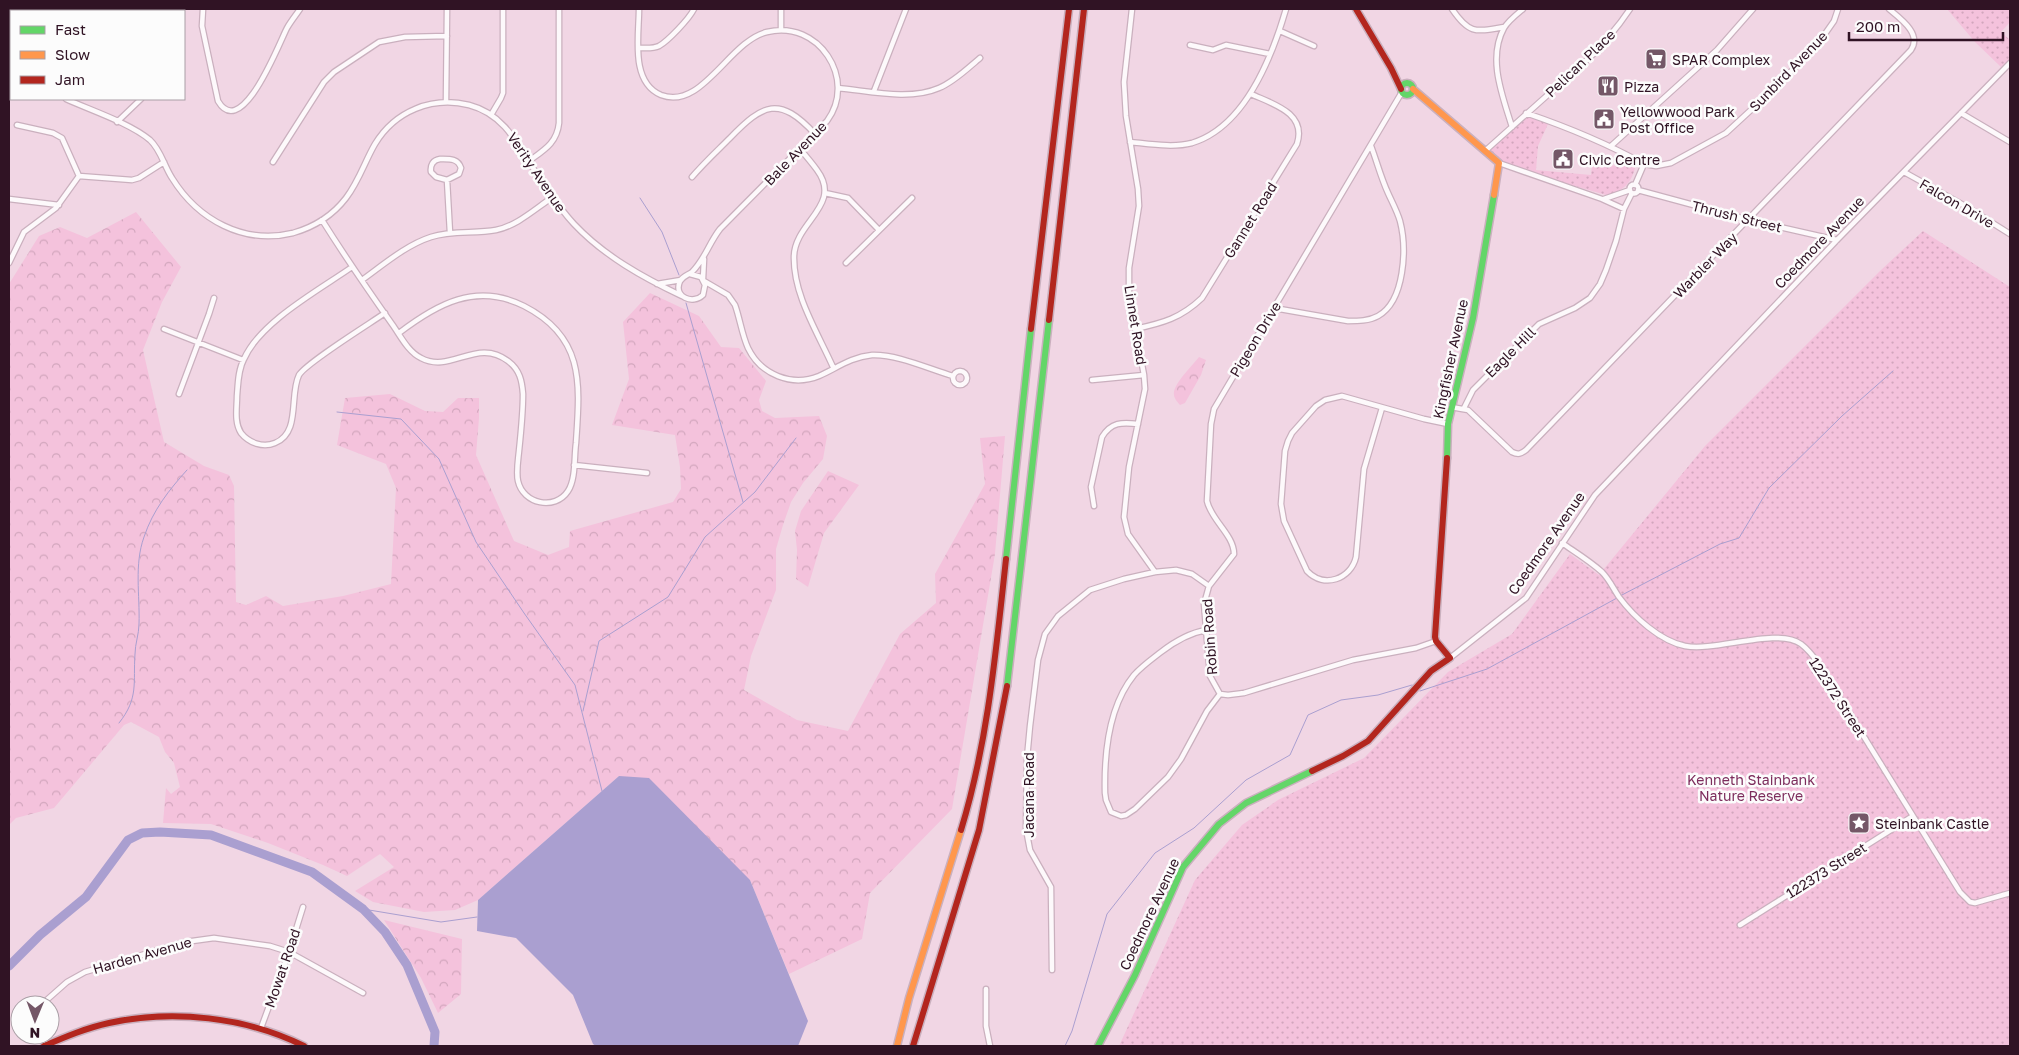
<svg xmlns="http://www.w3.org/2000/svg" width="2019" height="1055" viewBox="0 0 2019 1055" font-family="'Golos Text',sans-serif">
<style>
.forest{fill:url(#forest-crowns)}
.park{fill:url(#park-dots)}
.water{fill:#aa9fd0}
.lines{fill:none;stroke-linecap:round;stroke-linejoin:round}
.stream{stroke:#aa9fd0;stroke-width:1}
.river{stroke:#aa9fd0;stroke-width:9}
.street-casing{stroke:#cab0be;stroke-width:7}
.fast-casing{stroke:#cab0be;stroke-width:9}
.slow-casing{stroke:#cab0be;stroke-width:9}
.jam-casing{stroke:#cab0be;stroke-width:9}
.street{stroke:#fdf9fb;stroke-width:4.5}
.fast{stroke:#63d668;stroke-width:6}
.slow{stroke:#ff974d;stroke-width:6}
.jam{stroke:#b3261e;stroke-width:6}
.labels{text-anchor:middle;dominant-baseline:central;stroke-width:5;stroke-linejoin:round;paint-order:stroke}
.poi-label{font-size:14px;fill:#301324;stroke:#fcfcfc;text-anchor:start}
.street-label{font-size:14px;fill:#301324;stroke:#fcfcfc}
.park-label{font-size:14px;fill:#7d2d5d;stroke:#fcfcfc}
</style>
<defs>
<pattern id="forest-crowns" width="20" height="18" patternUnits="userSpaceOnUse" patternTransform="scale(1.25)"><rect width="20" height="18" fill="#f4c2dc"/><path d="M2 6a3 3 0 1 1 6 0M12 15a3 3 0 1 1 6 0" fill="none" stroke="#d2a6bd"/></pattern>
<pattern id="park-dots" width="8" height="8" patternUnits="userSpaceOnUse" patternTransform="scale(1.25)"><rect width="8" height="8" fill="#f4c2dc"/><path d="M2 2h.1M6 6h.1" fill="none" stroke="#d2a6bd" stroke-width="1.8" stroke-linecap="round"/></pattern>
</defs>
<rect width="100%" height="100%" fill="#f1d6e4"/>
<path class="forest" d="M136,212l45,55 -19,35 -19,48 21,92 40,24 25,9 5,11 2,116 10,3 20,-9 17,10 60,-10 48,-12 5,-96 -10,-24 -49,-19 8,-47 45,-4 35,17 18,1 15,-14h21v20l-3,37 38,86 34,14 21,-8 1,-16 103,-29 8,-13 -1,-22 -5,-32 -63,-10 17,-46 -6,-57 27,-29 49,23 22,31 18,1 27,33 -7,19 3,11 13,7 44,-2 8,20 -4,23 -20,24 -12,19 -8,23 -7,24v41l-25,66 -7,34 53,30 51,11 52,-97 36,-31 -1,-29 50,-90 -5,-46 25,-2 -10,118 -43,255 -82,84 -8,46 -73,35 -39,-94 -131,-104 -141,124 -23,10 -31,2 -51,-10 -18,-11 39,-24 -14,-13 -33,22 -24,-11 -55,-22 -57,-19 -48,-1 3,-35 5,6 9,-7 -6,-24 -9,-11 -6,-15 -28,-15 -7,3 -70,83 -38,10 -7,7v-541l30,-48 21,-9 27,11z
M1199,357l7,3 -5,15 -16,28 -5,2c-2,-2 -6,-7 -6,-10 -2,-10 19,-30 25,-38z
M828,471l31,14 -35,48 -16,54 -12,-8 1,-29 -2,-19 6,-20z
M384,920l78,19 -1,55 -23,19 -17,-35z"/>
<path class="park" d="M1947,9h63v13l-9,10 9,8v19l-9,8 -26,-25z
M1529,115l19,9 -10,22 -2,24 55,5 2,-18 24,10 8,-8 11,6c-5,19 -12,26 -30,30l-104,-30 -13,-13z
M1923,231l87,56v759h-891l76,-166 47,-55 36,-25 86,-42 84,-86 64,-38 58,-80 29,21 106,-129 176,-176z"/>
<path class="water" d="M619,776l30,2 101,102 58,141 -10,25h-202l-3,-2 -20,-49 -57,-57 -39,-7 1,-31z"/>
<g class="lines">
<path class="stream" d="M640,198l22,34 17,43
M686,303l57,199
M337,412l64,7 38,40 37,83 48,71 51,72 27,106
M1620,596l100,-52 19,-6 30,-50 73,-72 51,-45
M1420,691l67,-22 130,-71
M583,711l16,-70 69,-44 37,-60 50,-45 41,-54
M119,723c20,-25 14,-40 16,-69 0,-10 4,-20 4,-30 1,-29 -5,-59 5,-87 9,-27 25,-47 43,-67
M363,909l78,13 36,-5
M1065,1046l7,-15 35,-117 48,-61 39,-25 52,-48 44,-25 18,-40 33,-15 37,-5 34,-10"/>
<path class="river" d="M9,966l31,-31 46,-38 42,-57 14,-7 18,-1 51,3 101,37 51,37 22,23 22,33 28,67 -1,14"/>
<g class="street-casing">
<path id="street" d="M125,9l1,2
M203,9l-1,17 16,75c24,41 62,-60 69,-73 4,-7 9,-13 13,-19
M639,9c0,27 -9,73 22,86 41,16 68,-54 106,-63 51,-13 91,47 60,89l-107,108c-11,14 -15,30 -28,43 -4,3 -9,4 -12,9 -7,16 13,24 23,14l2,-10 -4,-8 -11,-3
M1132,9l-8,73 2,34 12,73 1,17 -10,62v27l15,80 1,14 -16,78 -5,50 4,17 27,38
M1452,9c17,25 23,23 52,18
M781,30v-21
M1280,31l34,15
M1190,45l23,5 13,-5 44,9
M639,48c7,0 14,1 20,-2 9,-5 30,-27 35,-37
M9,76h2
M838,88c32,3 71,13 101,0 15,-6 29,-20 41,-30
M874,91l32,-82
M1402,92l-188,317 -3,15 -4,77c4,19 27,34 27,53l-25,32 -5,18 6,72 10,18 8,1 16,-2 109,-33 63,-12 20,-7
M66,99c24,11 64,24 84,41 11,10 14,26 22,38 26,42 72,67 121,55 21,-6 40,-18 53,-35 13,-17 19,-37 29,-54 20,-33 57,-48 94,-39 31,8 45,32 60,57 14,21 28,44 45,62 30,32 70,54 108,72
M446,102l1,-93
M1526,113c41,14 80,30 118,51
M1961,113l49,29
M491,115l10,-17 2,-5v-84
M117,122l24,-23
M17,125l36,8 9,5 17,38
M1512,127c-9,-30 -25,-68 -8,-99 4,-7 13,-14 19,-19
M1130,142c20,2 43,6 62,1 53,-16 80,-86 94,-134
M1611,146l106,-96 36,-41
M800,149c6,7 12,14 17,21 26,35 -22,52 -23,86 -1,39 24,77 39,111
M1485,151l113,-101 22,-27 10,-14
M440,159c9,0 18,-1 21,9l-2,6 -12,6 -11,-3 -5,-5c-1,-7 2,-12 9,-13z
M529,161c15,-11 28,-18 30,-38v-114
M273,162l51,-80 10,-10 45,-30 26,-5 42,-1
M1499,163l103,36 22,10
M1904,172l63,35 43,27
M692,177c12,-14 25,-26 38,-39 33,-34 49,-43 85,-4
M447,180l3,53
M1629.5 189a4.5 4.5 0 1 1 9 0a4.5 4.5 0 1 1-9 0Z
M1635,185l9,-21 12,2 15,-3 55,-30 51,-47 43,-45 14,-20 4,-12
M1638,190l111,30 88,20
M825,193l23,5 31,32
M9,199l50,6
M1604,199l26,-9
M322,220c22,35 46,70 70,104 8,11 16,28 29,34 30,16 56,-21 87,3 12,9 14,20 15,33 0,19 -2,38 -4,57 -1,10 -3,21 -1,30 5,23 37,30 50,10 8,-12 6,-34 8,-48 4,-59 9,-106 -52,-137 -48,-24 -87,-2 -125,27
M9,263l15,-31 32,-24 23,-32 53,4 7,-2 25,-16
M846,263l66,-65
M352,267c-33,23 -92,55 -108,92 -6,11 -6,25 -7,37 0,12 -3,26 4,37 8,10 22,15 34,10 26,-10 14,-48 24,-68 7,-12 70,-51 86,-62
M703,279l1,-20
M362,280c21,-15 44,-35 69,-43 21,-7 44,-3 65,-7 21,-4 40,-22 57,-33
M704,281l24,14 7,10c5,14 7,30 13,43 13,27 44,39 71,28 18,-8 32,-19 53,-21 25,-1 57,14 81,21
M657,284l24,-4
M1274,308l74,13c10,0 21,0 30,-5 27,-15 29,-68 22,-95 -3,-10 -8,-19 -12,-28 -7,-15 -11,-31 -17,-47
M164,329l79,31
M1135,329c28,-6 46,-11 67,-31l95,-154c10,-31 -24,-40 -46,-50
M953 378a7 7 0 1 1 14 0a7 7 0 1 1-14 0Z
M1092,380l52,-5
M179,394l30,-80 5,-16
M1451,407l17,3 44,42c6,3 9,2 14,-2l385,-400c11,-16 -10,-31 -22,-41
M1382,408l-18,61 -8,88c-5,22 -32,32 -49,14l-23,-50 -3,-17 4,-53 3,-10 4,-8 24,-27 9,-6 17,-4 82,23 24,5
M1464,408l9,-18 66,-66 36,-16 15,-10 10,-14 6,-14 10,-29 8,-32 8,-16
M574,465l73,8
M1094,506l-3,-19 11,-50c9,-15 20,-15 36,-13
M1562,543c13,9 28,18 40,29 7,7 11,16 17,25 15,20 41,44 66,49 31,6 92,-19 116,-2 8,6 13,13 18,20l141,228 10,10 5,1 35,-10
M1206,630c-17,3 -32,12 -45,22 -9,7 -19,14 -27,23 -26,32 -30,78 -29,118l1,7 5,12 10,4 5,-1 9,-6 33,-32 13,-18 26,-48 13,-17
M1450,658l76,-60 69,-103 242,-255 173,-177
M1740,925l173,-109
M1052,970l-1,-83 -21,-37 -4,-21 1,-71 3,-32 8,-66 7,-26 13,-18 32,-26 34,-11 31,-7 21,-2 16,4 17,12
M986,989v37l4,20
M41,1005l26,-23 18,-10 100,-30 29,-4 56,8 19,6 74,41
M261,1028l28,-76 14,-45
M43,1035l4,10"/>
</g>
<g class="fast-casing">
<path id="fast" d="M1401 89a6 6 0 1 1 12 0a6 6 0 1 1-12 0Z
M1447,458l1,-34 25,-106 21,-123
M1006,559l25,-230
M1007,686l42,-366
M1098,1046l37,-71 48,-108 36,-43 27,-21 66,-32"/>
</g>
<g class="slow-casing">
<path id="slow" d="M1413,89l86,74 -5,32
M897,1046l12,-48 52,-168"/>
</g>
<g class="jam-casing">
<path id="jam" d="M1356,9l35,59 10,21
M1049,320l35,-311
M1031,329l38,-320
M1312,771l31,-15 25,-15 63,-70 19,-13 -14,-17 -1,-4 12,-179
M961,830c27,-88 35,-180 45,-271
M44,1046c21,-9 42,-18 65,-23 64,-14 137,-6 195,23
M913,1046l66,-216 28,-144"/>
</g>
<use href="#street" class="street"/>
<use href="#fast" class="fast"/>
<use href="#slow" class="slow"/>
<use href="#jam" class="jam"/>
</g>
<defs>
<g id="supermarket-square" transform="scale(1.125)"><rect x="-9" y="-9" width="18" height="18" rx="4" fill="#745767" stroke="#fcfcfc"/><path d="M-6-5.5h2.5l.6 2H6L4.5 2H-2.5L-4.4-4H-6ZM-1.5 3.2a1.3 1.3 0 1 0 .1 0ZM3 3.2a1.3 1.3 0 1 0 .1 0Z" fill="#fff"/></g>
<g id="restaurant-square" transform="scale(1.125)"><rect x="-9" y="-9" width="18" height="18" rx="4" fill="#745767" stroke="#fcfcfc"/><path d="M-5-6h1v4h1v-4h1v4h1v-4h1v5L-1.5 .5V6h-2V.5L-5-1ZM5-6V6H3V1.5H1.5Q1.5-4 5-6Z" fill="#fff"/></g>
<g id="civic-square" transform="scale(1.125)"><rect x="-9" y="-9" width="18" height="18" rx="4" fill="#745767" stroke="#fcfcfc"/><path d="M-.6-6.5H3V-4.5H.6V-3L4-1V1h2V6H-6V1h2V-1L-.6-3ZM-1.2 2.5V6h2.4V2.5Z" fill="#fff"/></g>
<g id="sight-square" transform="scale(1.125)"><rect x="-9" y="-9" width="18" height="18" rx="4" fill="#745767" stroke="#fcfcfc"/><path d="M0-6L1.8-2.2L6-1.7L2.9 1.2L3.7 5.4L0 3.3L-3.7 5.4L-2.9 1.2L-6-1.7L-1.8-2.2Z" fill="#fff"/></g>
</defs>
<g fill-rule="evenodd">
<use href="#supermarket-square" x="1656" y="59"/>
<use href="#restaurant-square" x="1608" y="86"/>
<use href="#civic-square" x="1604" y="119"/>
<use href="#civic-square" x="1563" y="159"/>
<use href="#sight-square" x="1859" y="823"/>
</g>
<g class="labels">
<g class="poi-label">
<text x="1672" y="59">SPAR Complex</text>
<text x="1624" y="86">Pizza</text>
<text x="1620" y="111">Yellowwood Park<tspan x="1620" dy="16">Post Office</tspan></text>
<text x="1579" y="159">Civic Centre</text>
<text x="1875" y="823">Steinbank Castle</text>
</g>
<g class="street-label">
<text transform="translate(1580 63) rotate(-44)">Pelican Place</text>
<text transform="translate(1788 71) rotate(-46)">Sunbird Avenue</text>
<text transform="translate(795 153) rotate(-46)">Bale Avenue</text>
<text transform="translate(537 172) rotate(56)">Verity Avenue</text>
<text transform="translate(1957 203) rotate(30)">Falcon Drive</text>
<text transform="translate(1737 216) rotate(14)">Thrush Street</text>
<text transform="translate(1250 220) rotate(-58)">Gannet Road</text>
<text transform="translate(1819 242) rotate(-46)">Coedmore Avenue</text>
<text transform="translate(1705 265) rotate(-46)">Warbler Way</text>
<text transform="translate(1136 325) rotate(81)">Linnet Road</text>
<text transform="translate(1255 339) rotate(-59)">Pigeon Drive</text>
<text transform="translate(1510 352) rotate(-45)">Eagle Hill</text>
<text transform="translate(1450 359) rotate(-78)">Kingfisher Avenue</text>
<text transform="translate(1546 543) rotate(-55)">Coedmore Avenue</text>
<text transform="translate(1209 637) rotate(-94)">Robin Road</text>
<text transform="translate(1838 697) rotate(57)">122372 Street</text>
<text transform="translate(1028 795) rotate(-90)">Jacana Road</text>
<text transform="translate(1826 870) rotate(-32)">122373 Street</text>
<text transform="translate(1149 914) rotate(-65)">Coedmore Avenue</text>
<text transform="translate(142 955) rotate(-16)">Harden Avenue</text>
<text transform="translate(282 968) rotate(-71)">Mowat Road</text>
</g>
<g class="park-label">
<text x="1751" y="779">Kenneth Stainbank<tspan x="1751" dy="16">Nature Reserve</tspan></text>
</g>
</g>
<rect width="2019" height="1055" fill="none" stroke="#301324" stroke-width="20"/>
<rect x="10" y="10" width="175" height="90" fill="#fcfcfc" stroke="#aa9fa6"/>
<rect x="20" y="26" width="25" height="8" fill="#63d668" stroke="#aa9fa6"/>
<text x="55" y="35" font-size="15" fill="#301324">Fast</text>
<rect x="20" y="51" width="25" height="8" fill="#ff974d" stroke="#aa9fa6"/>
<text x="55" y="60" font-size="15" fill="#301324">Slow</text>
<rect x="20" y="76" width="25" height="8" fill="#b3261e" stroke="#aa9fa6"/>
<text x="55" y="85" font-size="15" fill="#301324">Jam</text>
<g transform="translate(35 1020) rotate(181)"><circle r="24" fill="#fcfcfc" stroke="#aa9fa6"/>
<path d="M0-4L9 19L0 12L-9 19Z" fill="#745767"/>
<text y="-8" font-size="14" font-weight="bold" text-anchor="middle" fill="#301324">N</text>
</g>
<path d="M1849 32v8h154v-8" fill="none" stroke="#301324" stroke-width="2.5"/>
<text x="1856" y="32" font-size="15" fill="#301324" stroke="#fcfcfc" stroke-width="4" paint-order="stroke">200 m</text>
</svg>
